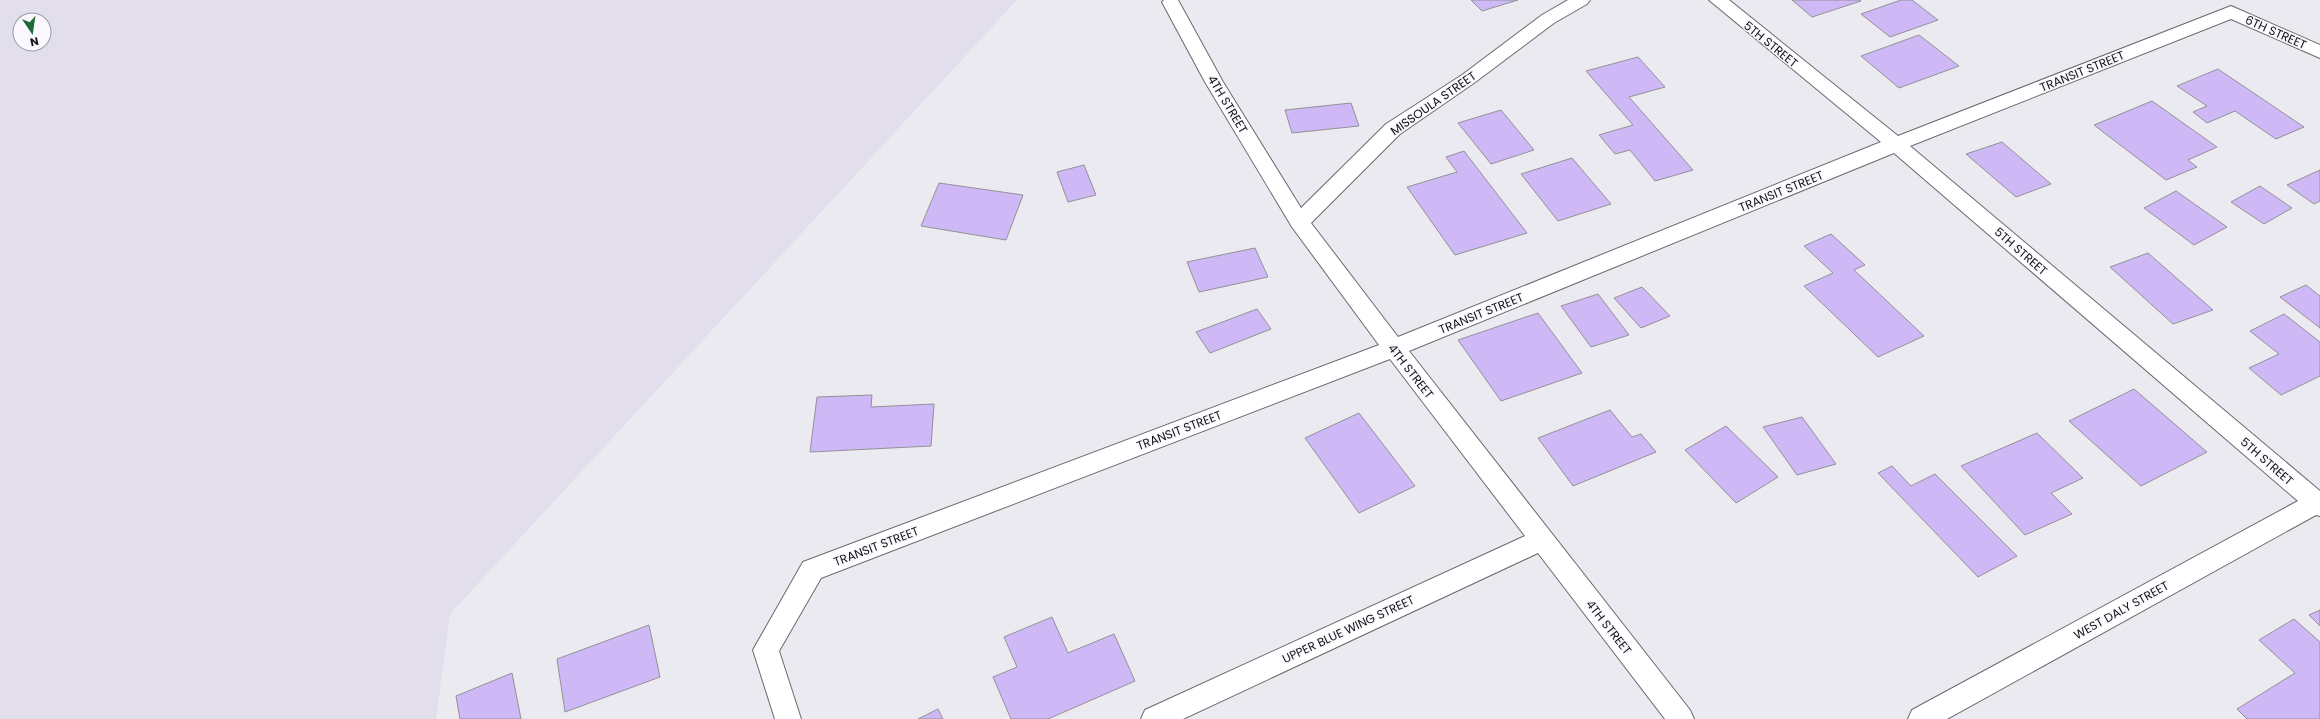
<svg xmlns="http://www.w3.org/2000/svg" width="2320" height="719" viewBox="0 0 2320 719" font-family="Poppins,sans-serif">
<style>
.built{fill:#e2deeb;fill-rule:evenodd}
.building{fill:#ceb9f6;stroke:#929196}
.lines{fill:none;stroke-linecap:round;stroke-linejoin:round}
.minor-casing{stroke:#6b696e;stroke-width:2}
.minor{fill:#fff;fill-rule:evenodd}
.labels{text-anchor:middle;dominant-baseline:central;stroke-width:3;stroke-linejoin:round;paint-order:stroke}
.street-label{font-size:12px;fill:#121214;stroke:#faf8fe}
</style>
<rect width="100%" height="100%" fill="#eceaf1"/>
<path class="built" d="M0,0h1017l-567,614 -14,105h-436zM20,20h24v24h-24z"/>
<path class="building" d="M1471,0h47l-36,11z
M1792,0h68l1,1 -49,16z
M1901,0h11l26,20 -48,17 -29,-23z
M1919,35l40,31 -60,22 -38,-32z
M1638,57l27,30 -36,10 64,73 -38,11 -25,-31 -15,4 -16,-19 34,-10 -47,-54z
M2218,69l86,58 -28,12 -41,-28 -28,12 -14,-11 14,-6 -30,-20z
M2152,101l65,46 -29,13 9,7 -31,13 -72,-55z
M1351,103l8,23 -67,7 -7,-23z
M1501,110l33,40 -43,14 -33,-41z
M2002,142l49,42 -35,13 -50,-43z
M1464,151l63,82 -72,22 -48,-68 50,-15 -11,-15z
M1572,158l39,46 -53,17 -37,-47z
M1084,165l12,30 -28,7 -11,-30z
M2320,170v31l-6,3 -27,-19z
M939,183l84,12 -17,45 -85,-14z
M2260,186l32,22 -28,16 -33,-22z
M2176,191l51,36 -33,18 -50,-37z
M1831,234l34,31 -11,5 70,66 -46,21 -74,-71 29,-13 -29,-27z
M1255,248l13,29 -69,15 -12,-30z
M2148,253l65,57 -40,14 -63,-57z
M2306,285l14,11v32l-40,-31z
M1642,287l28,29 -29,12 -27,-30z
M1598,294l31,41 -38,12 -30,-41z
M1257,309l14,20 -61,24 -14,-21z
M1538,313l44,60 -81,28 -43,-61z
M2284,314l36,28v34l-39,19 -32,-27 30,-14 -29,-23z
M2134,389l73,63 -66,34 -72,-65z
M872,395l-1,12 63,-3 -3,42 -121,6 7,-55z
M1610,410l22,27 9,-3 15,18 -83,34 -35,-48z
M1359,413l56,73 -56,27 -54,-75z
M1802,417l34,47 -39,11 -34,-48z
M1726,426l52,51 -42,26 -51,-53z
M2037,433l46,45 -32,15 21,21 -47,21 -64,-69z
M1892,466l19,20 24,-12 82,82 -39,21 -100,-104z
M2320,610v16l-11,-11z
M1052,617l16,36 46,-19 21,47 -87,38h-37l-18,-42 24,-10 -13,-30z
M2294,619l26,23v77h-73l-10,-10 58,-36 -36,-33z
M649,625l11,52 -95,35 -8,-53z
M512,673l9,46h-61l-4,-23z
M938,709l5,10h-25z"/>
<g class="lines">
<g class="minor-casing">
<path id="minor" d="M1164,0h14l45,82 78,126 85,-84 76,-49 80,-60 26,-15h22l-3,4 -33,19 -80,60 -74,51 -89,89 87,114 483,-195 -172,-142h20l169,136 333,-130 89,39v13l-89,-39 -321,127 410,345v25l-4,-1 -369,204h-39l4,-9 386,-209 -404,-348 -485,198 281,359 4,9h-29l-127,-166 -355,166h-42l4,-9 380,-174 -135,-177 -569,219 -42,73 22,68h-26l-22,-69 50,-88 576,-217 -87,-118 -87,-145 -43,-80z"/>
</g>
<use href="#minor" class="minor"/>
</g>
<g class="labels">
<g class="street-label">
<text transform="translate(2276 32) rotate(24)">6TH STREET</text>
<text transform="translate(1771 44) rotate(39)">5TH STREET</text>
<text transform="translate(2082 71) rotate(-22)">TRANSIT STREET</text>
<text transform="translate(1433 103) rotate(-35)">MISSOULA STREET</text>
<text transform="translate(1228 104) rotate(59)">4TH STREET</text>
<text transform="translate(1781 191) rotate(-22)">TRANSIT STREET</text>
<text transform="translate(2021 251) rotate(41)">5TH STREET</text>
<text transform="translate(1481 313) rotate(-22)">TRANSIT STREET</text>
<text transform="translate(1411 371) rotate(52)">4TH STREET</text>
<text transform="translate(1179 430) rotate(-21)">TRANSIT STREET</text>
<text transform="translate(2267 461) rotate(41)">5TH STREET</text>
<text transform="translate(876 546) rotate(-21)">TRANSIT STREET</text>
<text transform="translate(2121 610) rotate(-29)">WEST DALY STREET</text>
<text transform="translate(1609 627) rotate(52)">4TH STREET</text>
<text transform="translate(1348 629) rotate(-25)">UPPER BLUE WING STREET</text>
</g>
</g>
<g transform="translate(32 32) rotate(167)"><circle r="19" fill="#faf8fe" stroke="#9d9ca0"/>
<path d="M0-3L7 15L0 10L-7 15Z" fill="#1f6a37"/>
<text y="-6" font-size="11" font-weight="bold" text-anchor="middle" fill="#121214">N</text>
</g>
</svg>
